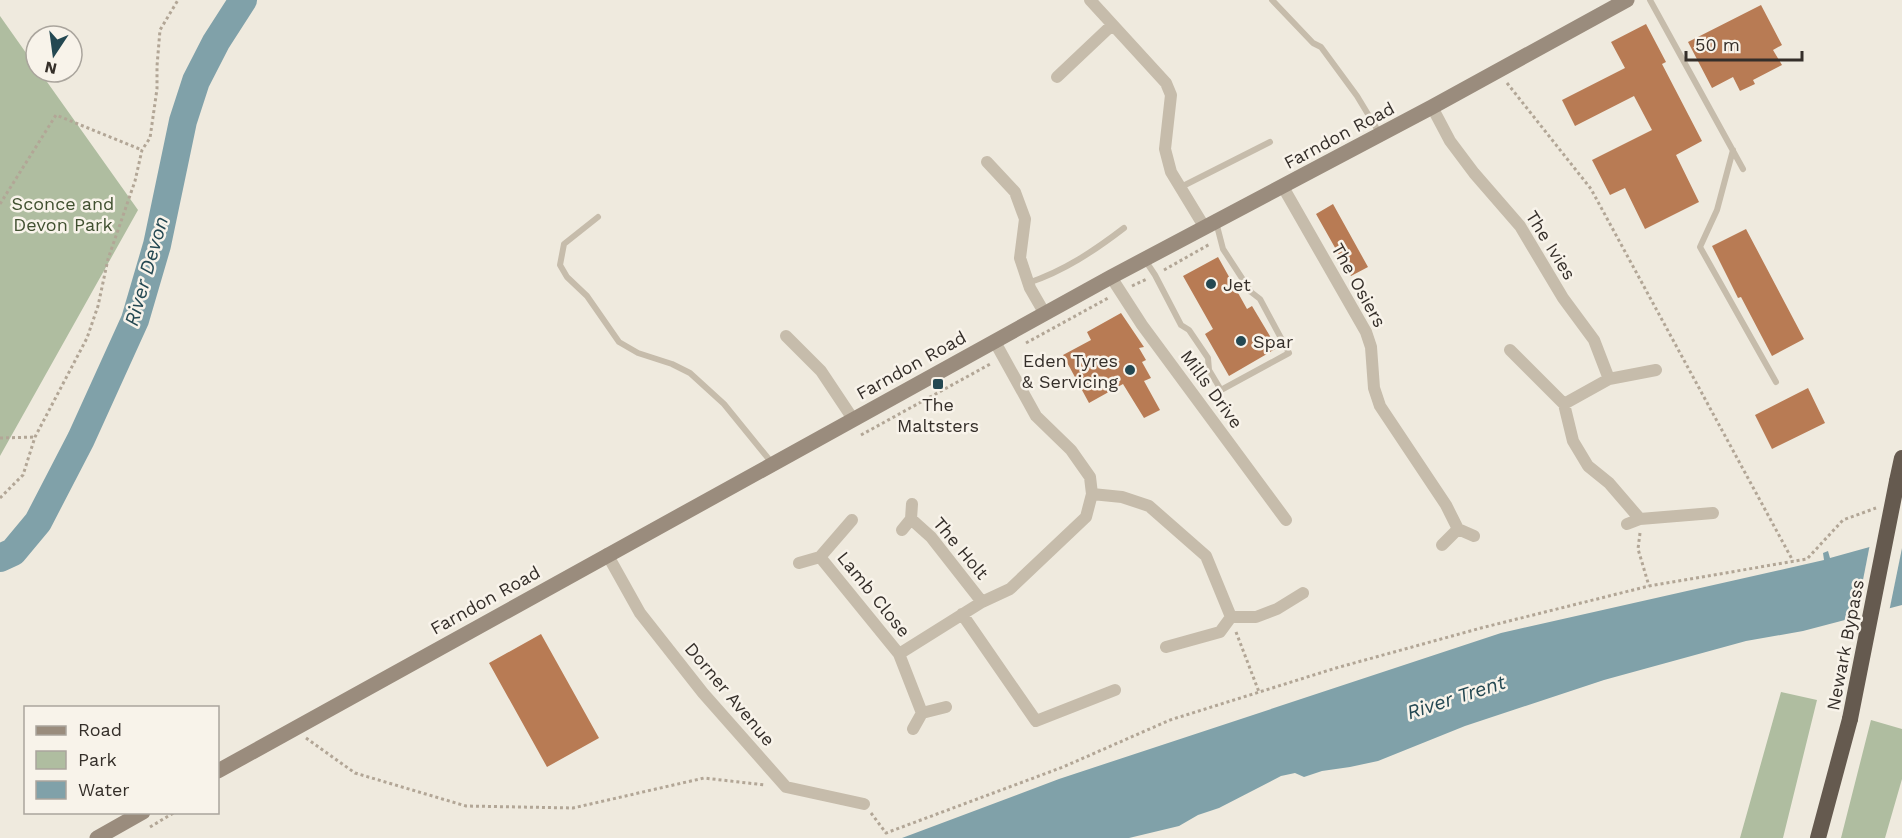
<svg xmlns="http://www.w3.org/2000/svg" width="1902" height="838" viewBox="0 0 1902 838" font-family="'Work Sans',sans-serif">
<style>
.green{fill:#afbda0}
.water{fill:#80a1a9}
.pier{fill:#efeade}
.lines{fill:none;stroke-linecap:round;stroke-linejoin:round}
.river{stroke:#80a1a9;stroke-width:28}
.building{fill:#b87b54}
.path{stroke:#b2a696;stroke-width:3;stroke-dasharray:3 3;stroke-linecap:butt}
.service{stroke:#c6bcab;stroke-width:6}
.minor{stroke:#c6bcab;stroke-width:12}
.secondary{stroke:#9a8c7d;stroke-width:15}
.trunk{stroke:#655a4f;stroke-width:16}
.trunk-bridge{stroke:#655a4f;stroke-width:16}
.poi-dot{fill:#244852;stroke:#f8f3ea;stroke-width:2}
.labels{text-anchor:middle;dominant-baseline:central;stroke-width:5;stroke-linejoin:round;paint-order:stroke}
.street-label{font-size:18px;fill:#352f2a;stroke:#f8f3ea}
.park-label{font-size:18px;fill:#405030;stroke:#f8f3ea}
.poi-label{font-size:18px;fill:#352f2a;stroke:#f8f3ea;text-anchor:start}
.water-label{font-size:20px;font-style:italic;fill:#244852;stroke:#f8f3ea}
</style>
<rect width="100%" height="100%" fill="#efeade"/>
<path class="green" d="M0,16l36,51v5h4l98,138 -138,246z
M1781,692l36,8 -34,138h-43z
M1871,720l31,9v50l-17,59h-44z"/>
<path class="water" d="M1902,538v67l-99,26 -57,10 -142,39 -139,46 -87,35 -28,6 -28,4 -18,6 -9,-4 -14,3 -62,32 -21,7 -19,11 -50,12h-227l157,-59 442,-146 323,-73 -1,-7 5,-2 2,7z"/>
<path class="pier" d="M1902,535v13l-13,64 -34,9 15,-77z"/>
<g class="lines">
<path class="river" d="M0,558l13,-6 25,-30 43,-83 54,-119 22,-75 26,-124 13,-40 20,-39 27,-42"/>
</g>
<path class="building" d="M1761,5l21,40 -9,5 9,15 -29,15 2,4 -15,7 -7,-14 -21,11 -24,-46z
M1646,24l20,38 -4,2 40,77 -26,14 23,47 -54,27 -20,-41 -15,7 -18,-35 60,-30 -18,-34 -59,30 -13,-26 63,-32 -14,-26z
M1333,204l35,63 -17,9 -35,-62z
M1746,229l58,110 -32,17 -31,-59 -3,1 -26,-52z
M1218,257l29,52 5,-3 25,42 -48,28 -24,-42 8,-5 -30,-53z
M1121,313l23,34 -5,1 7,12 -4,2 9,16 -7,3 16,29 -16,8 -21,-34 -34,19 -26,-48 28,-15 -4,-8z
M1808,388l17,35 -53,26 -17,-34z
M541,634l58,104 -52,29 -58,-104z"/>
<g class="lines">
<path class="path" d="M1507,83l84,106 202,372
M0,204l56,-89 86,35
M1164,270l46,-26
M1132,286l15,-7
M1026,343l84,-46
M861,435l131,-72
M0,438l35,-1
M0,498l23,-23 12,-38 52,-99 11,-32 10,-47 27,-78 7,-31 8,-12 7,-49v-23l3,-36 18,-30
M1640,533l-2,16 11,37
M1236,632l23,60
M306,738l49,35 111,33 107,2 131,-30 61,7
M871,813l15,20 177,-66 107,-47 166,-52 145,-40 168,-42 158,-27 36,-39 33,-12
M150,827l25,-15"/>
<path class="service" d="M1272,0l41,43 8,4 36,49 23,38
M1650,0l93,169
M1733,150l-16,60 -17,37 76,135
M1181,187l89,-45
M598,217l-34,27 -4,21 7,12 20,19 32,46 19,11 34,11 18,9 34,31 48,59
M1145,260l10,15 26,50 8,5 19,28 1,12 12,20 68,-37 -29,-54 -9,-7 -28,-43 -7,-27
M1028,283c36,-12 66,-32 96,-55"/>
<path class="minor" d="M1090,0l76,83 5,12 -6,54 6,23 34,56
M1057,77l55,-52
M1432,107l18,34 24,32 46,53 43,72 31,42 15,39
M987,162l28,30 10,27 -5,39 10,30 15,26
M1283,187l83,145 5,15 3,41 6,18 66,99 12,24 16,7
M1111,277l31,48 144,195
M786,336l35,35 32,48
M1510,350l54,54
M1092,494l30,3 27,9 57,50 25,61h25l21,-8 26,-16
M912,504l-1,15 20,18 51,65
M1640,519l73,-6
M1627,524l13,-5 -31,-36 -21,-17 -15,-25 -9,-37 45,-25 47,-9
M902,530l9,-11
M1442,545l16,-16
M607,554l33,59 63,80 83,94 78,17
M820,557l32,-37
M799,563l21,-6 79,97 23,59 -9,16
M962,614l74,107 79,-31
M1166,647l54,-15 11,-15
M899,654l83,-52 28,-13 76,-72 6,-23 -2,-17 -19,-27 -35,-34 -41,-74
M922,713l24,-6"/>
<path class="secondary" d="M218,771l893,-494 321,-170 195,-107
M97,838l46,-26"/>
<path class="trunk" d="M1897,481l5,-23
M1818,838l32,-119"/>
<path class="trunk-bridge" d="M1850,719l47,-238"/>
</g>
<g class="poi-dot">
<circle cx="1211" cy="284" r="6"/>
<circle cx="1241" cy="341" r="6"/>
<circle cx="1130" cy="370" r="6"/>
<rect x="932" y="378" width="12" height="12" rx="3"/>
</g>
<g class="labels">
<g class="street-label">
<text transform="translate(1339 135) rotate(-28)">Farndon Road</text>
<text transform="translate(1551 245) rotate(58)">The Ivies</text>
<text transform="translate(1359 285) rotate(61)">The Osiers</text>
<text transform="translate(911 365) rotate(-29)">Farndon Road</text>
<text transform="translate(1212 389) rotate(54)">Mills Drive</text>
<text transform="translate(961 548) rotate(50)">The Holt</text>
<text transform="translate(874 594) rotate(51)">Lamb Close</text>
<text transform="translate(485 600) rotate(-29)">Farndon Road</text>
<text transform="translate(1845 645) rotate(-79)">Newark Bypass</text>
<text transform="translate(730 694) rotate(50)">Dorner Avenue</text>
</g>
<g class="park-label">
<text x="63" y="203">Sconce and<tspan x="63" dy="21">Devon Park</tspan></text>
</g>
<g class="poi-label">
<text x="1223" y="284">Jet</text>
<text x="1253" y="341">Spar</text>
<text x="1118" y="360" text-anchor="end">Eden Tyres<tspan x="1118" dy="21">&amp; Servicing</tspan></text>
<text x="938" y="404" text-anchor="middle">The<tspan x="938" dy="21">Maltsters</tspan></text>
</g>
<g class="water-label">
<text transform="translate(146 271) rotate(-74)">River Devon</text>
<text transform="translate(1456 697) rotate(-18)">River Trent</text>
</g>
</g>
<rect x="24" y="706" width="195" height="108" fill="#f8f3ea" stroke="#aaa59d" stroke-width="1.5"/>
<rect x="36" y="726" width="30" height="9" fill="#9a8c7d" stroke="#aaa59d" stroke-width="1.5"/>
<text x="78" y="736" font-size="18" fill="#352f2a">Road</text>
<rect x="36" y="751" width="30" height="18" fill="#afbda0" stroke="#aaa59d" stroke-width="1.5"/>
<text x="78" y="766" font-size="18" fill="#352f2a">Park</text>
<rect x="36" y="781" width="30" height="18" fill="#80a1a9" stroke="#aaa59d" stroke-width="1.5"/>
<text x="78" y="796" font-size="18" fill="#352f2a">Water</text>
<g transform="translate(54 54) rotate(193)"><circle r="28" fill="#f8f3ea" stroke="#aaa59d" stroke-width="1.5"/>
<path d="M0-4.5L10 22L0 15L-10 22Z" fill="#244852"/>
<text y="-9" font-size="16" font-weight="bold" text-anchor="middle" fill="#352f2a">N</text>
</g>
<path d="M1686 51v9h116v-9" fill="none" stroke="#352f2a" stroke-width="3"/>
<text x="1695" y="51" font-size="18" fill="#352f2a" stroke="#f8f3ea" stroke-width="4.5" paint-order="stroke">50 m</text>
</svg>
